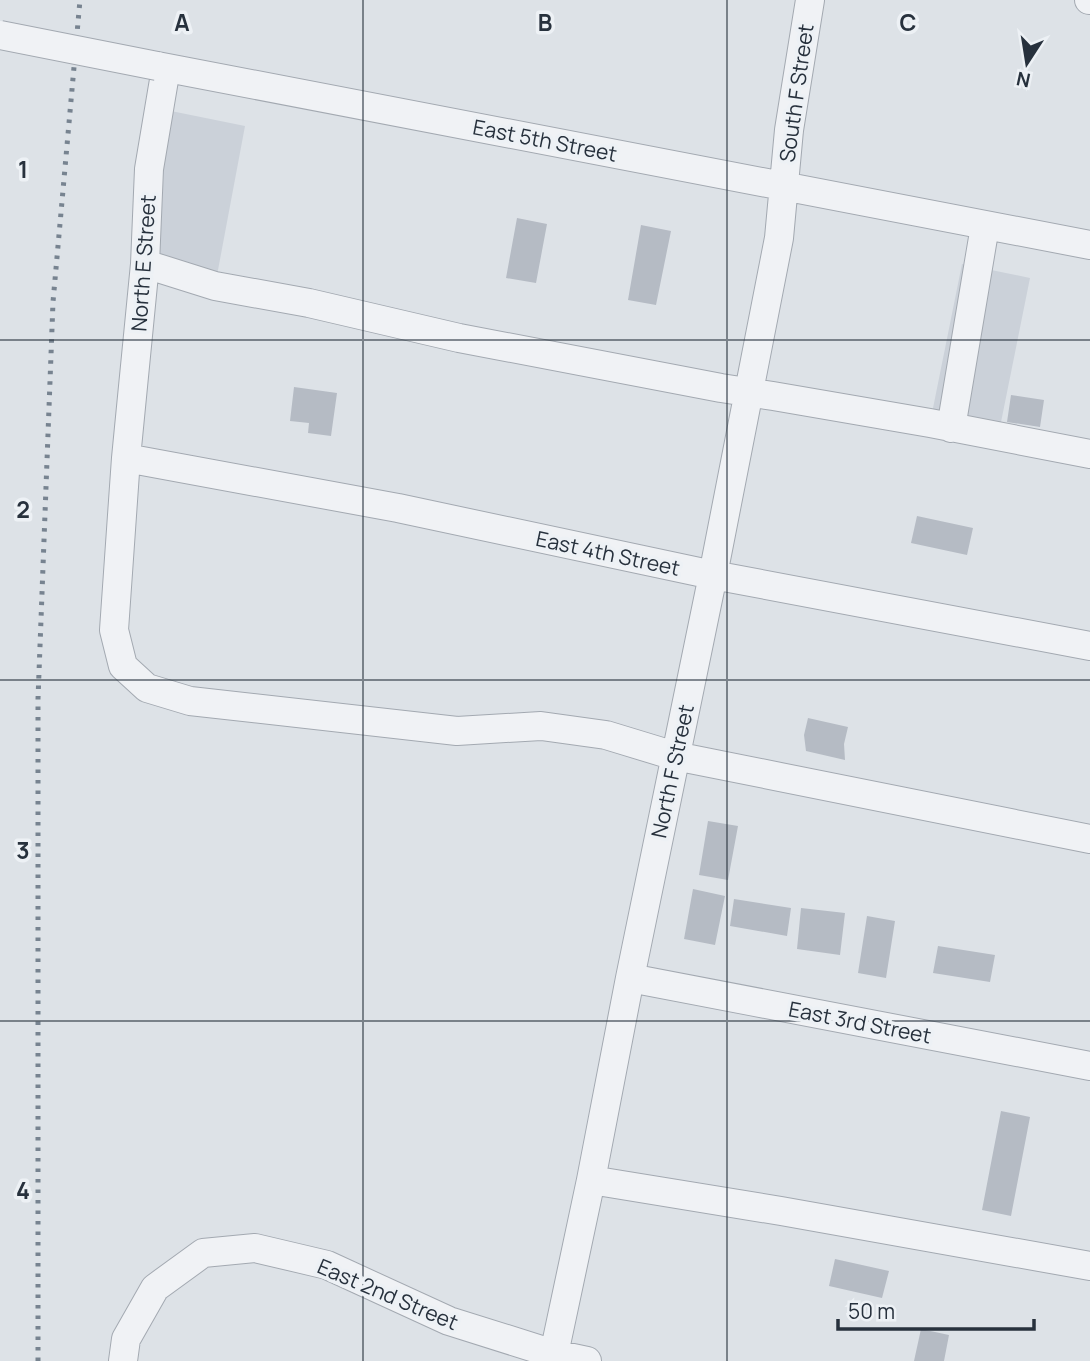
<svg xmlns="http://www.w3.org/2000/svg" width="1090" height="1361" viewBox="0 0 1090 1361" font-family="Manrope,sans-serif">
<style>
.built{fill:#cbd1d9}
.building{fill:#b5bbc4}
.lines{fill:none;stroke-linecap:round;stroke-linejoin:round}
.minor-casing{stroke:#a3a9b1;stroke-width:30}
.minor{stroke:#f0f2f5;stroke-width:28}
.rail{stroke:#778390;stroke-width:5;stroke-dasharray:3.5 7;stroke-linecap:butt}
.minor-bridge-casing{stroke:#a3a9b1;stroke-width:30;stroke-linecap:butt}
.minor-bridge{stroke:#f0f2f5;stroke-width:28}
.grid{fill:none;stroke:#27313d;stroke-width:2;stroke-opacity:0.55}
.labels{text-anchor:middle;dominant-baseline:central;stroke-width:7;stroke-linejoin:round;paint-order:stroke}
.street-label{font-size:21px;fill:#27313d;stroke:#edf1f5}
.grid-label{font-size:23px;text-anchor:middle;font-weight:bold;fill:#27313d;stroke:#edf1f5;stroke-width:7;stroke-linejoin:round;paint-order:stroke}
</style>
<rect width="100%" height="100%" fill="#dde2e7"/>
<path class="built" d="M171,111l74,15 -30,160 -56,-17 6,-125z
M962,264l68,14 -32,159 -68,-14z"/>
<path class="building" d="M517,218l30,6 -11,59 -30,-5z
M641,225l30,6 -15,74 -28,-5z
M294,387l43,6 -6,43 -23,-3 1,-10 -19,-2z
M1011,395l33,5 -4,27 -33,-5z
M917,516l56,12 -6,27 -56,-12z
M808,718l40,9 -4,17 1,16 -39,-9 -2,-16z
M708,821l30,5 -10,54 -29,-5z
M693,889l32,7 -10,49 -31,-6z
M734,899l57,9 -4,28 -57,-10z
M801,908l44,5 -5,42 -43,-6z
M867,916l28,5 -9,57 -28,-5z
M938,946l57,9 -5,27 -57,-9z
M1001,1111l29,6 -19,99 -29,-6z
M835,1259l54,12 -7,27 -53,-12z
M921,1329l28,6 -5,26h-30z"/>
<g class="lines">
<g class="minor-casing">
<path id="minor" d="M1089,0h1
M157,66l933,179
M166,68l-17,101 -4,95 -19,194 -12,172 9,36 24,22 43,13 267,30 84,-5 65,9 69,21 415,83
M145,264l70,22 94,17 150,35 262,50 52,8 157,27 160,31
M951,428l34,-202
M126,458l272,50 315,67 377,71
M630,978l460,88
M591,1180l190,31 309,55
M554,1354l37,-174 39,-202 83,-403 66,-337 10,-108 21,-130
M123,1361l3,-22 29,-51 48,-35 52,-5 72,17 122,56 105,33 33,7"/>
</g>
<use href="#minor" class="minor"/>
<path class="rail" d="M38,1361v-662l15,-397 27,-302"/>
<g class="minor-bridge-casing">
<path id="minor-bridge" d="M0,35l157,31"/>
</g>
<use href="#minor-bridge" class="minor-bridge"/>
</g>
<path class="grid" d="M363,0v1361M727,0v1361M0,340h1090M0,680h1090M0,1021h1090"/>
<g class="labels">
<g class="street-label">
<text transform="translate(796 93) rotate(-82)">South F Street</text>
<text transform="translate(545 140) rotate(11)">East 5th Street</text>
<text transform="translate(143 263) rotate(-86)">North E Street</text>
<text transform="translate(608 553) rotate(12)">East 4th Street</text>
<text transform="translate(672 771) rotate(-78)">North F Street</text>
<text transform="translate(860 1022) rotate(11)">East 3rd Street</text>
<text transform="translate(388 1294) rotate(23)">East 2nd Street</text>
</g>
</g>
<g class="grid-label">
<text x="182" y="31">A</text>
<text x="545" y="31">B</text>
<text x="908" y="31">C</text>
<text x="23" y="178">1</text>
<text x="23" y="518">2</text>
<text x="23" y="859">3</text>
<text x="23" y="1199">4</text>
</g>
<g transform="translate(1027 63) rotate(192)" stroke="#edf1f5" stroke-width="5" paint-order="stroke">
<path d="M0-5L12 26L0 18L-12 26Z" fill="#27313d"/>
<text y="-10" font-size="19" font-weight="bold" text-anchor="middle" fill="#27313d">N</text>
</g>
<path d="M838 1319v10h196v-10" fill="none" stroke="#27313d" stroke-width="3.5"/>
<text x="848" y="1319" font-size="21" fill="#27313d" stroke="#edf1f5" stroke-width="5" paint-order="stroke">50 m</text>
</svg>
